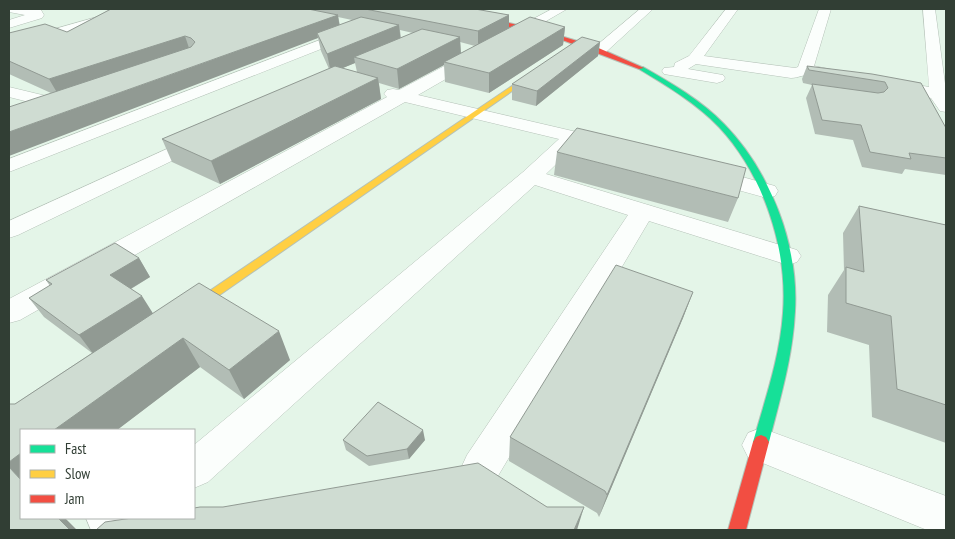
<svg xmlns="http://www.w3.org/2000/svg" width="955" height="539" viewBox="0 0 955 539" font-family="'PT Sans Narrow',sans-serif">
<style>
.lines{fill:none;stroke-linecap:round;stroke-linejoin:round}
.street-casing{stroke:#b5c2b8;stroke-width:1}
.fast-casing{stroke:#b5c2b8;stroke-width:2}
.slow-casing{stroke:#b5c2b8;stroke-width:2}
.jam-casing{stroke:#b5c2b8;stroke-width:2}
.street{fill:#fbfefc;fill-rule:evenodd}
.fast{fill:#16e098;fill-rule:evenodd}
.slow{fill:#ffcf43;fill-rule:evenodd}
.jam{fill:#f24e42;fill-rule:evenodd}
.wall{fill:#b2bdb5;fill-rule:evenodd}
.shaded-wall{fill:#919a93}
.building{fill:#cfdcd2;stroke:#919a93}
</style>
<rect width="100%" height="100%" fill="#e4f5e8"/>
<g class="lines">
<g class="street-casing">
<path id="street" d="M9,9h28l4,1 3,5 -2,3 -33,10v-8l16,-5 -16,-3z
M125,9h64l-6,4 -55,3 -119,34v-8z
M552,9h15l-149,86 176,41 3,4 -3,4 -7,2 -10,-2 -31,30 251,76 4,6 -4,6 -9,3 -139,-44 -154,260 -14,6 -14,-6 -6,-13 6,-13 161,-240 -93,-30 -327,297 -14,6v-43l329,-273 36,-33 -154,-37 -385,218 -11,3v-24l378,-202 -3,-3 3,-4 6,-1 6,1z
M640,9h13l-47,43h-10l-2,-3 2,-3z
M726,9h12l-34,47 91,12 3,-1 21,-58h12l-17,57 34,7 2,3 -2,3c-12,3 -25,-3 -37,-4 -6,-1 -13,3 -20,3l-95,-14 -8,5 35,6 2,3 -2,3 -6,2 -53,-9 -2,-3 2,-3 10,-1 1,-4 14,-7z
M923,9h12l11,82v21l-6,-1 -9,-13 -47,-9 -2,-4 2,-4 6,-1 39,7z
M354,27l7,4 -2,3 -350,138v-13z
M9,87l54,13 3,4 -3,4 -6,1 -48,-12z
M202,133l7,2 3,4 -3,4 -191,92 -9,3v-17z
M706,167l69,19 3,5 -3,5 -8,2 -69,-19 -3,-5 3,-5z
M761,428l185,68v34h-19l-179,-73 -6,-12 6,-12z
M86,518h51l5,12h-51z"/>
</g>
<g class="fast-casing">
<path id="fast" d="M639,67h4c28,16 58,33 81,57 46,47 75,121 71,187 -2,45 -15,88 -26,131l-3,5 -5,2 -5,-2 -3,-5c12,-42 27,-85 30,-129 5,-65 -20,-139 -64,-186 -23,-24 -52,-41 -80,-58z"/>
</g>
<g class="slow-casing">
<path id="slow" d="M540,67l5,1 -357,249h-8l-2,-3 2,-3z"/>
</g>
<g class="jam-casing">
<path id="jam" d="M436,9l29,4 79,18 50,15 50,22 -5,1 -74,-28z
M761,435l5,2 3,5 -23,88h-18l25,-88 3,-5z"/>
</g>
<use href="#street" class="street"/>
<use href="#fast" class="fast"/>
<use href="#slow" class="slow"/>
<use href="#jam" class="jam"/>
</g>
<path class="wall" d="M111,9h364l34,6v13l56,-1 -2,18 -74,48 -44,-11 -1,-17 -45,24 -20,-6 2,16 -161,85 -48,-22 -10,-23 167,-70 -8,-18 -3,-13 -267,55 -42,-19v-41l58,-1zM338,17l14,3 -12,5zM400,30l13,3 -12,5zM460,42l15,4 -14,7zM355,63l2,9 -15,-4z
M600,42l-2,14 -62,50 -24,-6v-16z
M807,66l114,17 25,45v47l-41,-6 -3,5 -40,-7 -9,-27 -38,-6 -9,-36 6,-13 -9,-2 -1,-4z
M557,152l181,46 -10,24 -174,-47z
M859,206l87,19v218l-74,-26 -3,-72 -42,-13 1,-37 16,-25 -1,-37z
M139,258l11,19 -19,12 21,24 138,47 -46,39 -44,-32 -83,63h-96l-12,100 6,-126 77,-51 -48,-36 -15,-19 21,-12 -4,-6z
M693,292l-10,26 -84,199 -2,-4 -88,-52 1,-24z
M343,440h82l-16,19 -40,7 -23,-16z"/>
<path class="shaded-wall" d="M338,15l2,15 -23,3 1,5 -309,118v-24z
M509,15v15l-31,16v-15z
M399,25l2,18 -47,14 1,6 -24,10 -4,-19z
M565,27l-2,18 -74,48v-20z
M185,36l5,15 -131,45 -10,-17z
M460,37l1,19 -17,6v3l-45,24 -2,-20z
M600,42l-2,14 -62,50 1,-15z
M378,78l3,21 -161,85 -9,-23z
M139,258l11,19 -28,17 -12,-19z
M693,292l-10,26 -84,199 8,-22z
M142,296l12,19 -60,40 -15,-20z
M279,331l11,29 -46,39 -15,-29z
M183,338l17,29 -83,63h-63z
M423,430l2,10 -16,19 -2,-10z
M21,453v27l-12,-13v-5z
M584,507l-7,23h-3z
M58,518h7l12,12h-7z"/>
<path class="building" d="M111,9h197l30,6 -329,117v-25l182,-60 4,-5 -4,-4 -6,-2 -136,43 -40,-18v-28l36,-9 22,8z
M365,9h110l34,6 -31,16z
M361,17l38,8 -72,29 -10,-21z
M530,17l35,10 -76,46 -45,-11z
M422,29l38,8 -63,32 -43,-12z
M582,37l18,5 -63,49 -25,-7z
M335,66l43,12 -167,83 -49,-22z
M807,66l65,8 49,9 25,45v30l-37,-5 2,6 -41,-7 -9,-27 -39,-5 -10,-36 66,9 6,-1 4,-4 -3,-6 -76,-12z
M577,128l169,40 -8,30 -181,-46z
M859,206l87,19v180l-49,-16 -6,-73 -45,-13v-36l18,5z
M115,243l24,15 -29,17 32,21 -63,39 -50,-37 23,-14 -6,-4z
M616,265l77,27 -86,203 -2,-4 -95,-54z
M199,283l80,48 -50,39 -46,-32 -129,92h-33v23l-12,9v-58h6z
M378,402l45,28 -16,19 -40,7 -24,-16z
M478,463l69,44h37l-10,23h-478l9,-8 27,-4h62v-10l6,-1h23z
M9,467l12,13v38h37l12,12h-61z"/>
<rect width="955" height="539" fill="none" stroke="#313e34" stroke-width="20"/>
<rect x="20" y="429" width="175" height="90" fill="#ffffff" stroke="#adb2ae"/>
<rect x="30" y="445" width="25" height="8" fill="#16e098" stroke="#adb2ae"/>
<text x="65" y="454" font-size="15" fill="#313e34">Fast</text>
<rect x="30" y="470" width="25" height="8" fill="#ffcf43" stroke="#adb2ae"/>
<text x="65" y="479" font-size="15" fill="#313e34">Slow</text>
<rect x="30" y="495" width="25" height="8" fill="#f24e42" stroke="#adb2ae"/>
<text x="65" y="504" font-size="15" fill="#313e34">Jam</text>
</svg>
